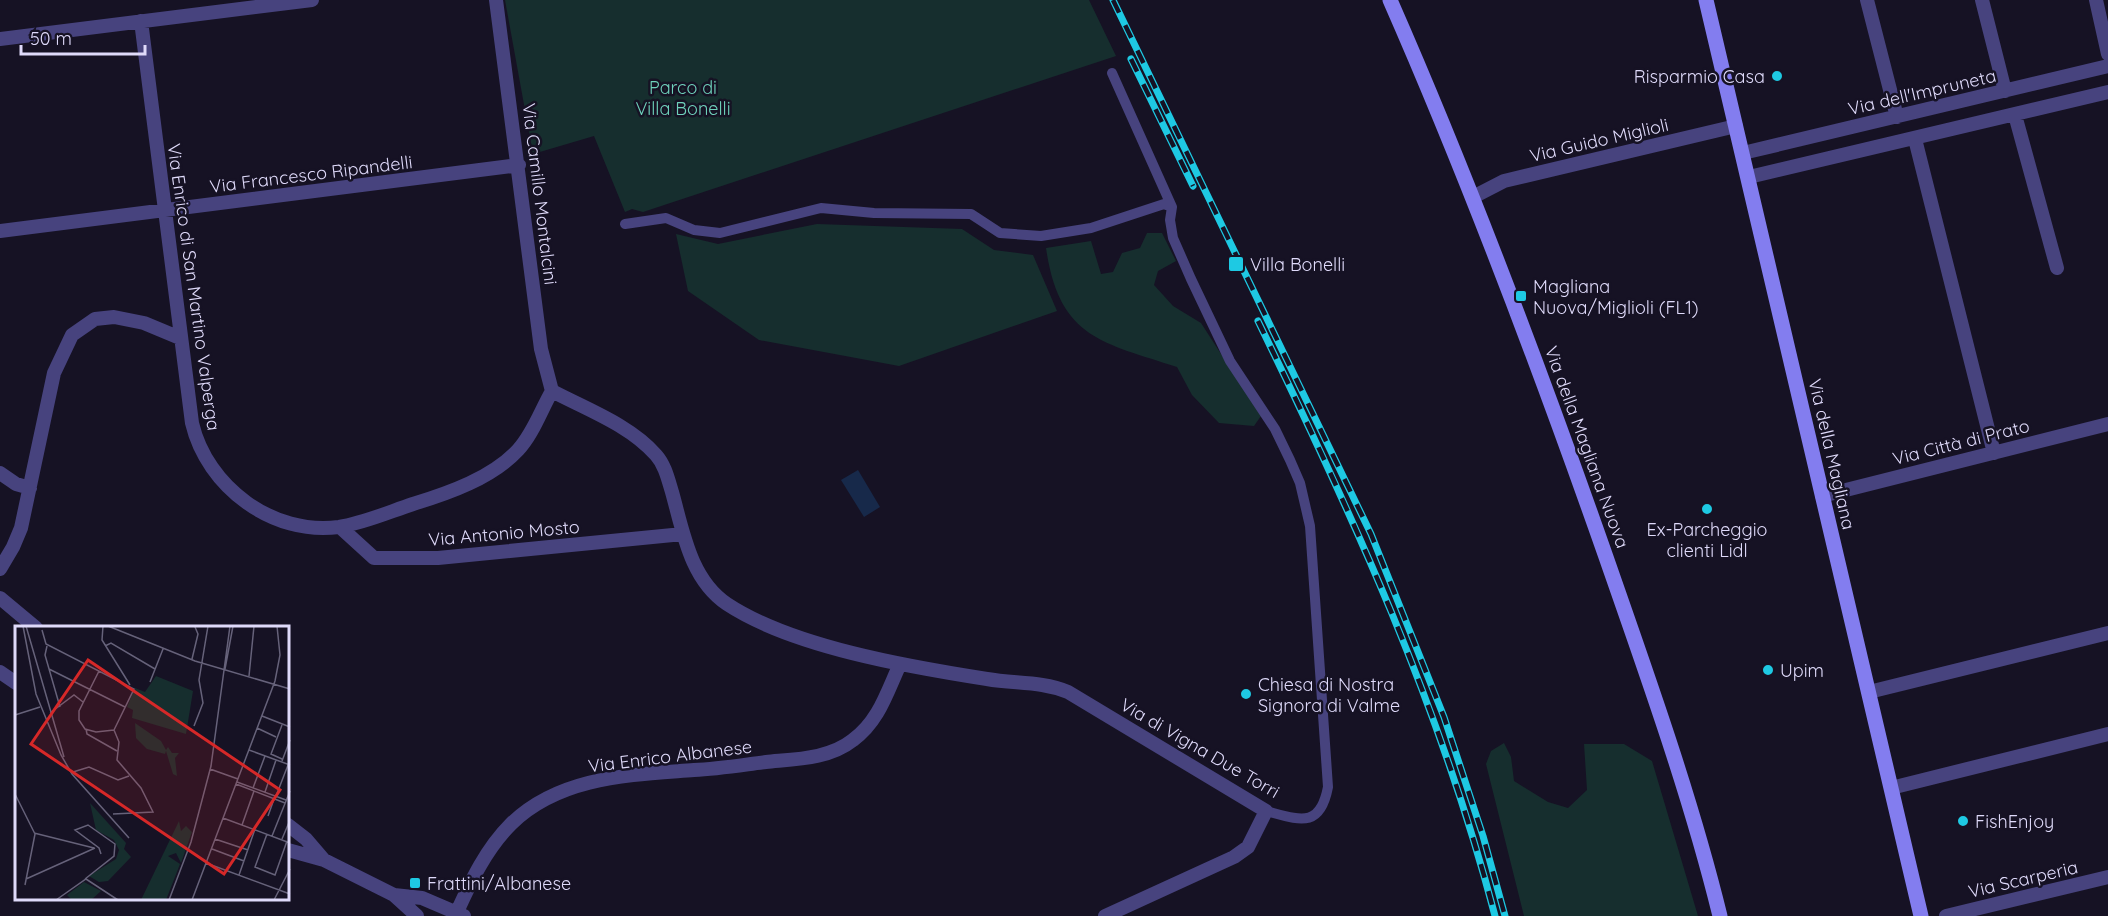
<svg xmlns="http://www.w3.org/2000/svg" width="2108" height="916" viewBox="0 0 2108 916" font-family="Quicksand,sans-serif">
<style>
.green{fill:#162e2e}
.water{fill:#17294a}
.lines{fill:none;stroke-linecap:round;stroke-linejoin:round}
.pedestrian{stroke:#47437e;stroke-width:10}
.minor{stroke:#47437e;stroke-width:14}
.secondary{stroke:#837def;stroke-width:15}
.rail-casing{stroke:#1ec9e3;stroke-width:7}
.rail{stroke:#161224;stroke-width:4.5;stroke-dasharray:14;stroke-linecap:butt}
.poi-dot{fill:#1ec9e3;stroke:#161224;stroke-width:2}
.labels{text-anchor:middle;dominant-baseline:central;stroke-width:5;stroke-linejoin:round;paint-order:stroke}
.poi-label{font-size:18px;fill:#dfdafa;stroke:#161224;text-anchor:start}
.park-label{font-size:18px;fill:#6fd2bc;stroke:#161224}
.street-label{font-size:18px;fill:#dfdafa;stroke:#161224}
.inset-road{fill:none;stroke:#66627a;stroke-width:1.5}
.view{fill:#d62828;fill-opacity:0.15;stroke:#d62828;stroke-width:3}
.inset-edge{fill:none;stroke:#dfdafa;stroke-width:3}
</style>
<rect width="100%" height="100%" fill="#161224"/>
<path class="green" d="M505,0h584l27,56 -473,156 -11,-3 -7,3 -31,-76 -61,18z
M817,224l145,5 32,21 39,5 24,56 -158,55 -140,-26 -71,-49 -12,-57 42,10z
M1147,233h15l14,28 -18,10 -4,14 19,21 28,17 60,93 -7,10 -35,-3 -27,-28 -15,-28c-76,-25 -118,-29 -131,-119l45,-7 10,33 12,-2 9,-19 18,-5z
M1504,743l7,14 3,24 34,21 20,6 19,-18 -3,-46h40l28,17 46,155h-174l-38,-152 5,-13z"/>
<path class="water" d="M858,470l22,37 -16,10 -23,-37z"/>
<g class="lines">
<path class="pedestrian" d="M1112,73l60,134 -2,13 3,18 18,41 39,82 45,68 15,31 10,23 10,43 18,261c-8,42 -28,33 -62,24
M625,224l41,-6 28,12 26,3 101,-25 53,5 97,1 29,19 41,3 50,-8 73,-24 8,3"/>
<path class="minor" d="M496,0l45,349 11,42
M1867,0l30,117
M1982,0l23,91
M2096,0l12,54
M141,21l51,402c15,64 81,113 147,104 25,-4 50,-15 74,-23 36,-11 79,-26 105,-54 15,-16 23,-40 34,-59
M0,39l312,-39
M2015,115l42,153
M1915,139l79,314
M1743,153l365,-87
M1749,177l359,-85
M1473,197l31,-16 232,-55
M0,231l519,-66
M552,391c34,18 78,34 104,64 9,10 12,24 16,37 11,39 18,87 55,112 65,43 183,63 260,75 28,5 54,2 81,13l198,119 -18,36 -14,10 -129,59
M0,473l16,11 14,4
M1822,496l286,-72
M340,527l34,31h64l245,-24
M0,569l13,-22 8,-19 33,-155 18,-38 23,-16 19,-2 30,6 36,15
M0,598l36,30
M0,672l16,11
M1869,692l239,-59
M1891,788l217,-54
M288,825l18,14 18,21
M288,850l36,10 70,35 23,21
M394,895l28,3 42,18
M457,912c14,-31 29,-63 54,-88 49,-48 120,-49 183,-54 24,-1 48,-5 72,-8 30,-3 63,-3 87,-22 26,-19 34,-48 47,-76
M1946,916l162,-39"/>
<path class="secondary" d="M1390,0c80,182 150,369 216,557 41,118 84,237 114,359
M1706,0l215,916"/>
<g class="rail-casing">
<path id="rail" d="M1113,0l258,534 73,183 39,119 22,80
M1131,59l62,127
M1258,321c95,195 182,384 237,595"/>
</g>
<use href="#rail" class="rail"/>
</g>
<g class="poi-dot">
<circle cx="1777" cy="76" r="6"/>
<rect x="1228" y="256" width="16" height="16" rx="3"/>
<rect x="1515" y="290" width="12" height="12" rx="3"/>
<circle cx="1707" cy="509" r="6"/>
<circle cx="1768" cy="670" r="6"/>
<circle cx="1246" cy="694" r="6"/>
<circle cx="1963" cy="821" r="6"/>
<rect x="409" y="877" width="12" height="12" rx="3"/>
</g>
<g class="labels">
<g class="poi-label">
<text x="1765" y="76" text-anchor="end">Risparmio Casa</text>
<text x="1250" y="264">Villa Bonelli</text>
<text x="1533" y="286">Magliana<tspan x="1533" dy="21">Nuova/Miglioli (FL1)</tspan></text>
<text x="1707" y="529" text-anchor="middle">Ex-Parcheggio<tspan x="1707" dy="21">clienti Lidl</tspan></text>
<text x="1780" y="670">Upim</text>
<text x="1258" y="684">Chiesa di Nostra<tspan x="1258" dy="21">Signora di Valme</tspan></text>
<text x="1975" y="821">FishEnjoy</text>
<text x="427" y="883">Frattini/Albanese</text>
</g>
<g class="park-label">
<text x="683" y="87">Parco di<tspan x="683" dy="21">Villa Bonelli</tspan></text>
</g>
<g class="street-label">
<text transform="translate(1922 92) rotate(-13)">Via dell'Impruneta</text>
<text transform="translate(1599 140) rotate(-13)">Via Guido Miglioli</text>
<text transform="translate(311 174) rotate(-7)">Via Francesco Ripandelli</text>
<text transform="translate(540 194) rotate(83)">Via Camillo Montalcini</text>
<text transform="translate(194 287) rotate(82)">Via Enrico di San Martino Valperga</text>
<text transform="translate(1961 442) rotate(-14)">Via Città di Prato</text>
<text transform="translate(1587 447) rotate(70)">Via della Magliana Nuova</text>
<text transform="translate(1832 454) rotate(77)">Via della Magliana</text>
<text transform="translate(504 533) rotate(-5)">Via Antonio Mosto</text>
<text transform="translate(1200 748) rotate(30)">Via di Vigna Due Torri</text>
<text transform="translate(670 756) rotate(-7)">Via Enrico Albanese</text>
<text transform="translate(2023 879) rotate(-13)">Via Scarperia</text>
</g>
</g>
<g transform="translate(15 626)">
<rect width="274" height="274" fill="#161224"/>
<path d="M141,50l37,15 -7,43 -54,-16 1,-8 -6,-3 8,-19 10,4zM120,97l26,18 5,9 2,-3 4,6h7l-4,5 2,18 -4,-2 -7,-23 -1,3 -18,-5 -11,-11zM75,177l36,40 -2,6 7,8 -23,24 -9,1 -10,-6 27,-17 3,-9 -5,-10 -18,-10zM164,195l2,10 5,-5 6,6 -11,31 -5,-10 -8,3 12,8 -14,36h-25zM69,256l17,9 -10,9h-19l-5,-5z" fill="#162e2e"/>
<path class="inset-road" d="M8,0l13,68 25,61 11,19 57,64M11,0l38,131M88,0l-1,14 28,45M93,0l87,35 95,28M27,4l4,14 88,45 -20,41M32,20l-2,9 15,52M90,20l6,-3 44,26M177,33l6,-25 -3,-7M34,43l76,38M210,43l8,-43M84,45l-20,40v9l6,9 11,3 18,-2M234,50l5,-50M135,56l13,-33M35,87l24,-18 9,7M0,89l25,-8M247,90l28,11M179,100l9,-23 -4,-23 9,-54M242,102l19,9M71,103l1,5 30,17M234,124l41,15M267,133l-11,-5 11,-29M267,135l8,-21M195,143l28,10M58,146l16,-5 29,13 11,-4M222,156l49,18M221,158l49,19M238,162l12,-32M250,166l11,-32M0,168l20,40 -10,51M261,170l12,-31M98,188l40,-2 -12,-24 -24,-28 2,-18 -5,-12M253,190l6,-17M208,192l67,25M227,199l12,-34M19,207l60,15M252,208l-12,33 20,8 12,-34M257,210l18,-45M200,213l33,11M267,213l8,-19M197,223l32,12M191,237l84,31M224,249l16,-46M11,253l69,-31M70,253l29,-23 1,-12 -27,-19 -13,5 24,18 2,6M41,274l30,-21 32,21M154,274l22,-58 20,-76 19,-140M177,274l83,-219 5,-26 -3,-29M259,274l16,-31"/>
<path class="view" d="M73,34l192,130 -56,84 -193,-130z"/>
<rect width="274" height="274" class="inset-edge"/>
</g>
<path d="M21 45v9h124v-9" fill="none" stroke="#dfdafa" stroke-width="3"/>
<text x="30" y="45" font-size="18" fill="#dfdafa" stroke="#161224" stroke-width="4.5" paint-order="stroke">50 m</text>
</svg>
